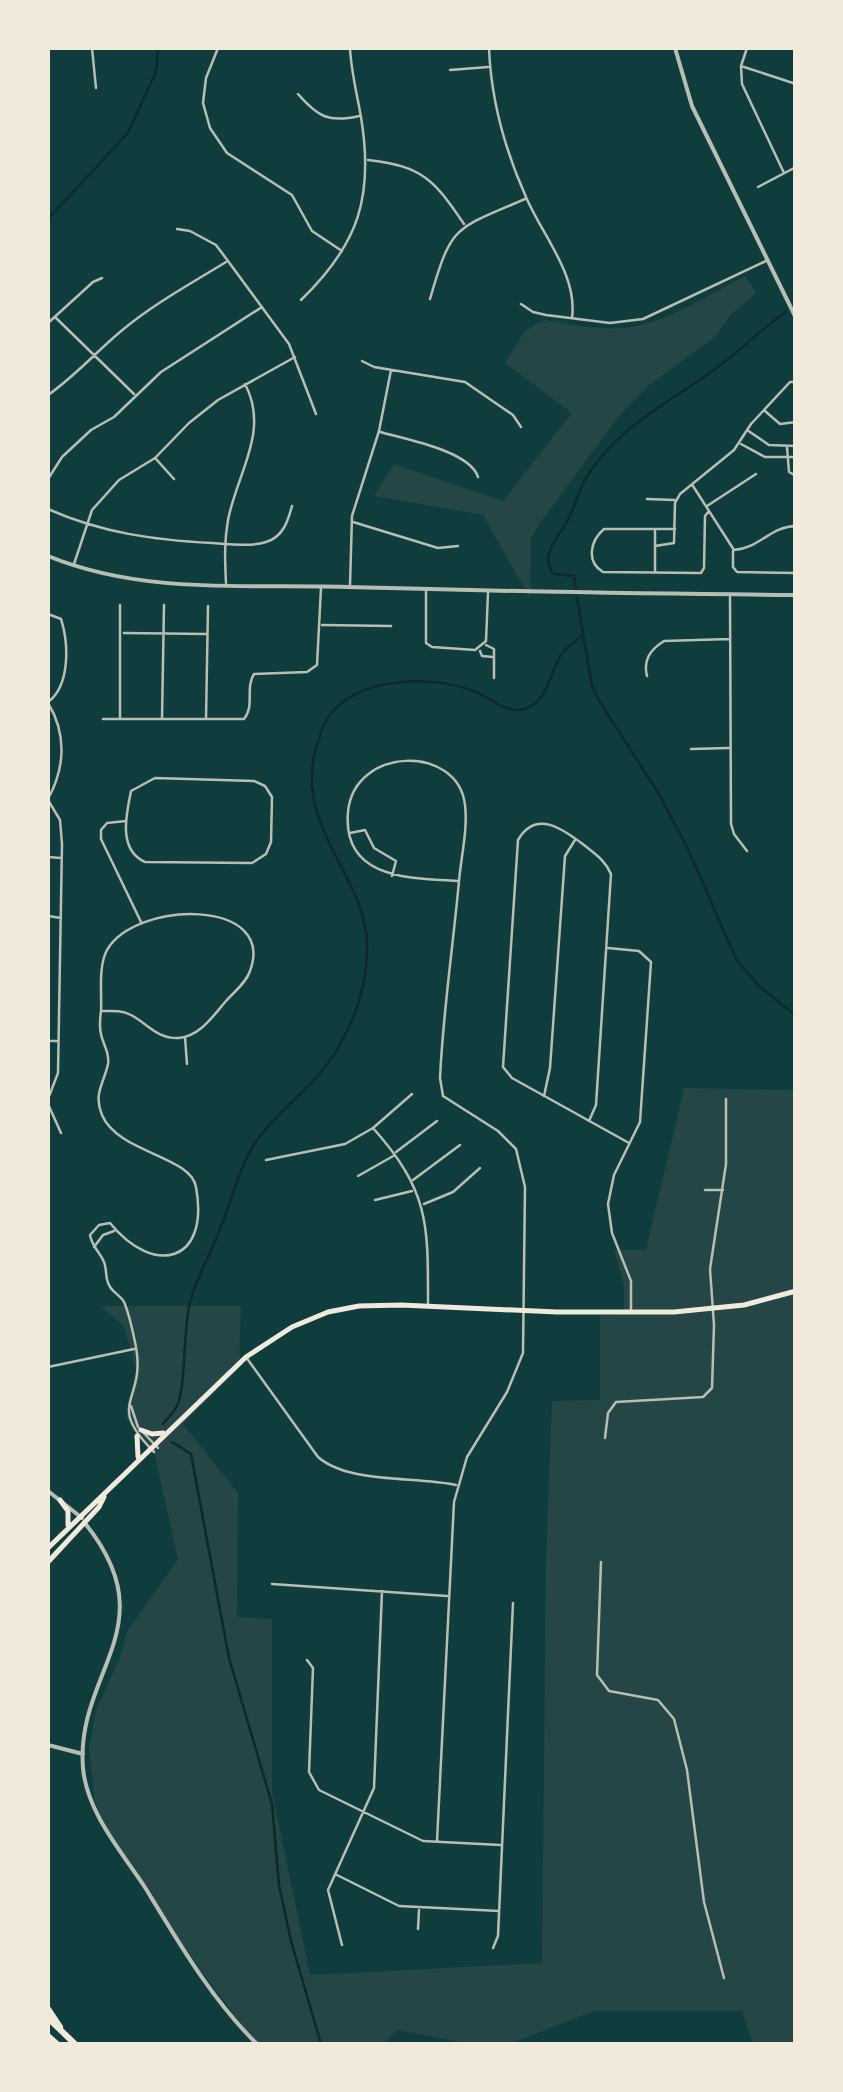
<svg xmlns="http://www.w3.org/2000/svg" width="843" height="2092" viewBox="0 0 843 2092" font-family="'Varela Round',sans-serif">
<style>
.green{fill:#244646}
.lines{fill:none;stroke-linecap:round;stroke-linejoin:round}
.stream{stroke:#0a2a2b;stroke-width:2.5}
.minor{stroke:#b8beb3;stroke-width:2.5}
.tertiary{stroke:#b8beb3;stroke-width:4}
.primary{stroke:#f1e9da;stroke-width:5}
.motorway{stroke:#f1e9da;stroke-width:6}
</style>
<rect width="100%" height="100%" fill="#0f3d3e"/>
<path class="green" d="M745,276l11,17 -26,23 -15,21 -67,49 -26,26 -83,112 -8,15 -1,59 -47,-83 -109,-19 20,-32 109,37 69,-88 -67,-50 20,-32 19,-11c26,4 52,10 78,8 42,-3 86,-33 123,-52z
M684,1088l111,2v954h-42l-11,-33h-148l-85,33h-40l-72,-14 -14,14h-123l-12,-11 -46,-61 -87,-127 -20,-43 -6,-55 8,-40 23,-49 7,-26 51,-73 -24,-108 -28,-33 10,-48 -12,-44 -24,-20h141l-2,62 -56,56 55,69 -1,124 35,2v173l38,183 232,-12 4,-403 6,-159 48,-1v-85l24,-1v-28l-10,-36h32z"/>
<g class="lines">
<path class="stream" d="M48,219l79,-85 29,-62 2,-24
M576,589l-2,-13 -21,-2c-13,-22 5,-35 15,-54 7,-14 10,-29 18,-42 32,-52 81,-74 128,-108 25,-18 46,-40 72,-58
M577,598l15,88 8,16 60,94 28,53 48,110 23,27 37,30
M163,1424c4,-5 11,-12 14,-18 9,-17 6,-79 13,-104 6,-22 17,-42 26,-63 12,-27 19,-57 32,-84 15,-30 43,-50 65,-74 32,-34 53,-82 54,-129 3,-74 -71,-119 -52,-200 4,-14 8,-30 18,-41 31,-35 102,-36 143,-19 14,6 31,22 48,17 25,-7 25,-36 37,-54 5,-8 15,-14 22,-20
M172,1442l19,12 38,204 43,146 7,81 12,56 30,103"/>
<path class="minor" d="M92,48l4,40
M218,48l-12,30 -3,25 7,25 17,25 65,42 20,36 30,20
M489,48c2,51 16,102 37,149 16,38 52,78 46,121
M747,48l-6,18 1,18 42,89
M741,66l55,18
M450,70l38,-3
M298,94c20,23 31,29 61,22
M368,160c55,6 66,20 96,64
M758,187l38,-20
M177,229l13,2 26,14 12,16 61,83 27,70
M430,299c22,-76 24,-69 95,-100
M301,300c58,-56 73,-104 60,-183 -4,-23 -10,-46 -11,-69
M521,304l12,8 13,3 64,8 33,-4 123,-58
M55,317l79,77
M48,323l45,-41 9,-4
M362,361l12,6 91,15 48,33 8,12
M48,395c26,-18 47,-42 72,-63 32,-27 70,-48 106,-70
M765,411l15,13 16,-2
M747,430l22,15 27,1
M380,432c25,7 90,19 98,45
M741,444l24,13h31
M787,447l2,25 7,4
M156,459l18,20
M48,479l14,-22 29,-27 23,-13 47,-45 101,-65
M693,486l41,64c26,-2 37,-24 62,-24
M647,499l28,1
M707,506l49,-32
M48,509c54,24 106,31 164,34 17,1 39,4 54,-1 17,-5 22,-21 26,-36
M353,522l85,26 20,-2
M675,529h-71c-14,12 -18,33 -1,43l98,1 3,-5 1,-52 4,-5
M655,531v41
M655,546l19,-3 1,-40 5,-9 54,-44 17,-26 39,-42h6
M733,551v16l4,5 59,1
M74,564l18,-54 27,-30 36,-22 34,-35 29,-23 77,-43
M226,583c-1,-21 -2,-41 2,-63 9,-47 42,-89 17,-136
M350,585l2,-69 27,-85 12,-61
M426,590v53l6,4 43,3 11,-9 2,-48
M730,597l1,227 3,10 13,17
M48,614l13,5c8,25 9,67 -13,83
M322,625l69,1
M124,633l82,1
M486,645l8,4v29
M480,651l2,5 11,1
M647,676c-4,-16 3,-26 17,-35l65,-2
M120,718v-113
M103,719h141c11,-13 1,-31 10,-45l53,-2 10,-7 4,-77
M162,719l2,-114
M206,719l2,-113
M691,749l38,-1
M155,778l99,3 11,5 7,11 -1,45 -5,12 -14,9 -107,-1c-27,-12 -19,-47 -14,-71z
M48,799c17,-31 19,-65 0,-96
M48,800l12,20 2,24 -4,229 -10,26
M126,821l-19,2 -6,7v9l40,83
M350,833l15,-3 9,18 22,13 -4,15
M48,857l13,1
M48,916l13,2
M608,948l31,3 12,11 -11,160 -26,53 -6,29 4,29 19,48v29
M101,1011c1,-18 -3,-44 6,-61 29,-50 170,-52 143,21 -4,12 -16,21 -24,30 -13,15 -26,35 -47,37 -22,1 -31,-14 -48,-23 -9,-5 -20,-4 -30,-4 -1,8 -2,16 0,23 2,11 9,18 7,30 -4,19 -15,30 -6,51 16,38 89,41 94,72 14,76 -42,90 -86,36l-11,2 -9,10c2,12 10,17 14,27 3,7 1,16 5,23 3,7 11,10 15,17 4,9 10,35 12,45 10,56 -32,55 18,105
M185,1037l2,27
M48,1041h9
M544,1096l6,-28 15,-212 10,-16
M48,1104l13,29
M589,1121l7,-16 15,-231c-6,-14 -16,-20 -27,-29 -21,-16 -48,-36 -66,-5l-15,227 9,11 117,65
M373,1128c57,64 55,97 55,178
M396,1152l41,-31
M266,1160l79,-16 28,-16 39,-34
M358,1176l37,-21
M413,1180l47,-35
M705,1190h18
M375,1200l37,-9
M424,1204l29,-12 27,-24
M94,1247l9,-12 11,-4
M246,1357l72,100c31,27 97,19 138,28
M48,1367l86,-18
M131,1406l7,21 20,21
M605,1438l3,-25 8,-11 87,-5 9,-9 2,-63 -4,-56 16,-105v-65
M601,1562l-4,113 12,16 49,9 16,19 13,51 17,132 20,76
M272,1584l175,12
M307,1660l6,8 -4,104 10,18 104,51 77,4
M437,1841l17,-339 13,-45 40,-65 16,-39 2,-166 -9,-38 -18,-18 -55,-35 -3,-18c3,-66 13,-131 19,-197 2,-24 9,-52 6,-76 -7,-61 -111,-59 -117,7 -6,69 65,66 111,69
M335,1874l64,32 100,5
M418,1929l1,-19
M342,1945l-14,-55 46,-102 8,-197
M493,1948l5,-12 15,-333"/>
<path class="tertiary" d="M675,48l17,58 104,212
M48,556c95,39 199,28 299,31 150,4 299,7 449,8
M48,1491l34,27
M84,1522c85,104 -9,149 -1,246 4,45 39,84 63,121 33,54 66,111 111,155
M48,1745l35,9"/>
<path class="primary" d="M141,1430l11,4 11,-1
M137,1436l1,21
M60,1500l8,11v14
M48,1548l198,-191 46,-30 36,-15 31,-6 42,-1 156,7h117l70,-7 52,-14
M48,1562l51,-55 5,-10"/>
<path class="motorway" d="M48,2009l12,18
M48,2018l27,26
M48,2036l9,8"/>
</g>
<rect width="843" height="2092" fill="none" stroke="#f1e9da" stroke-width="100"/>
</svg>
